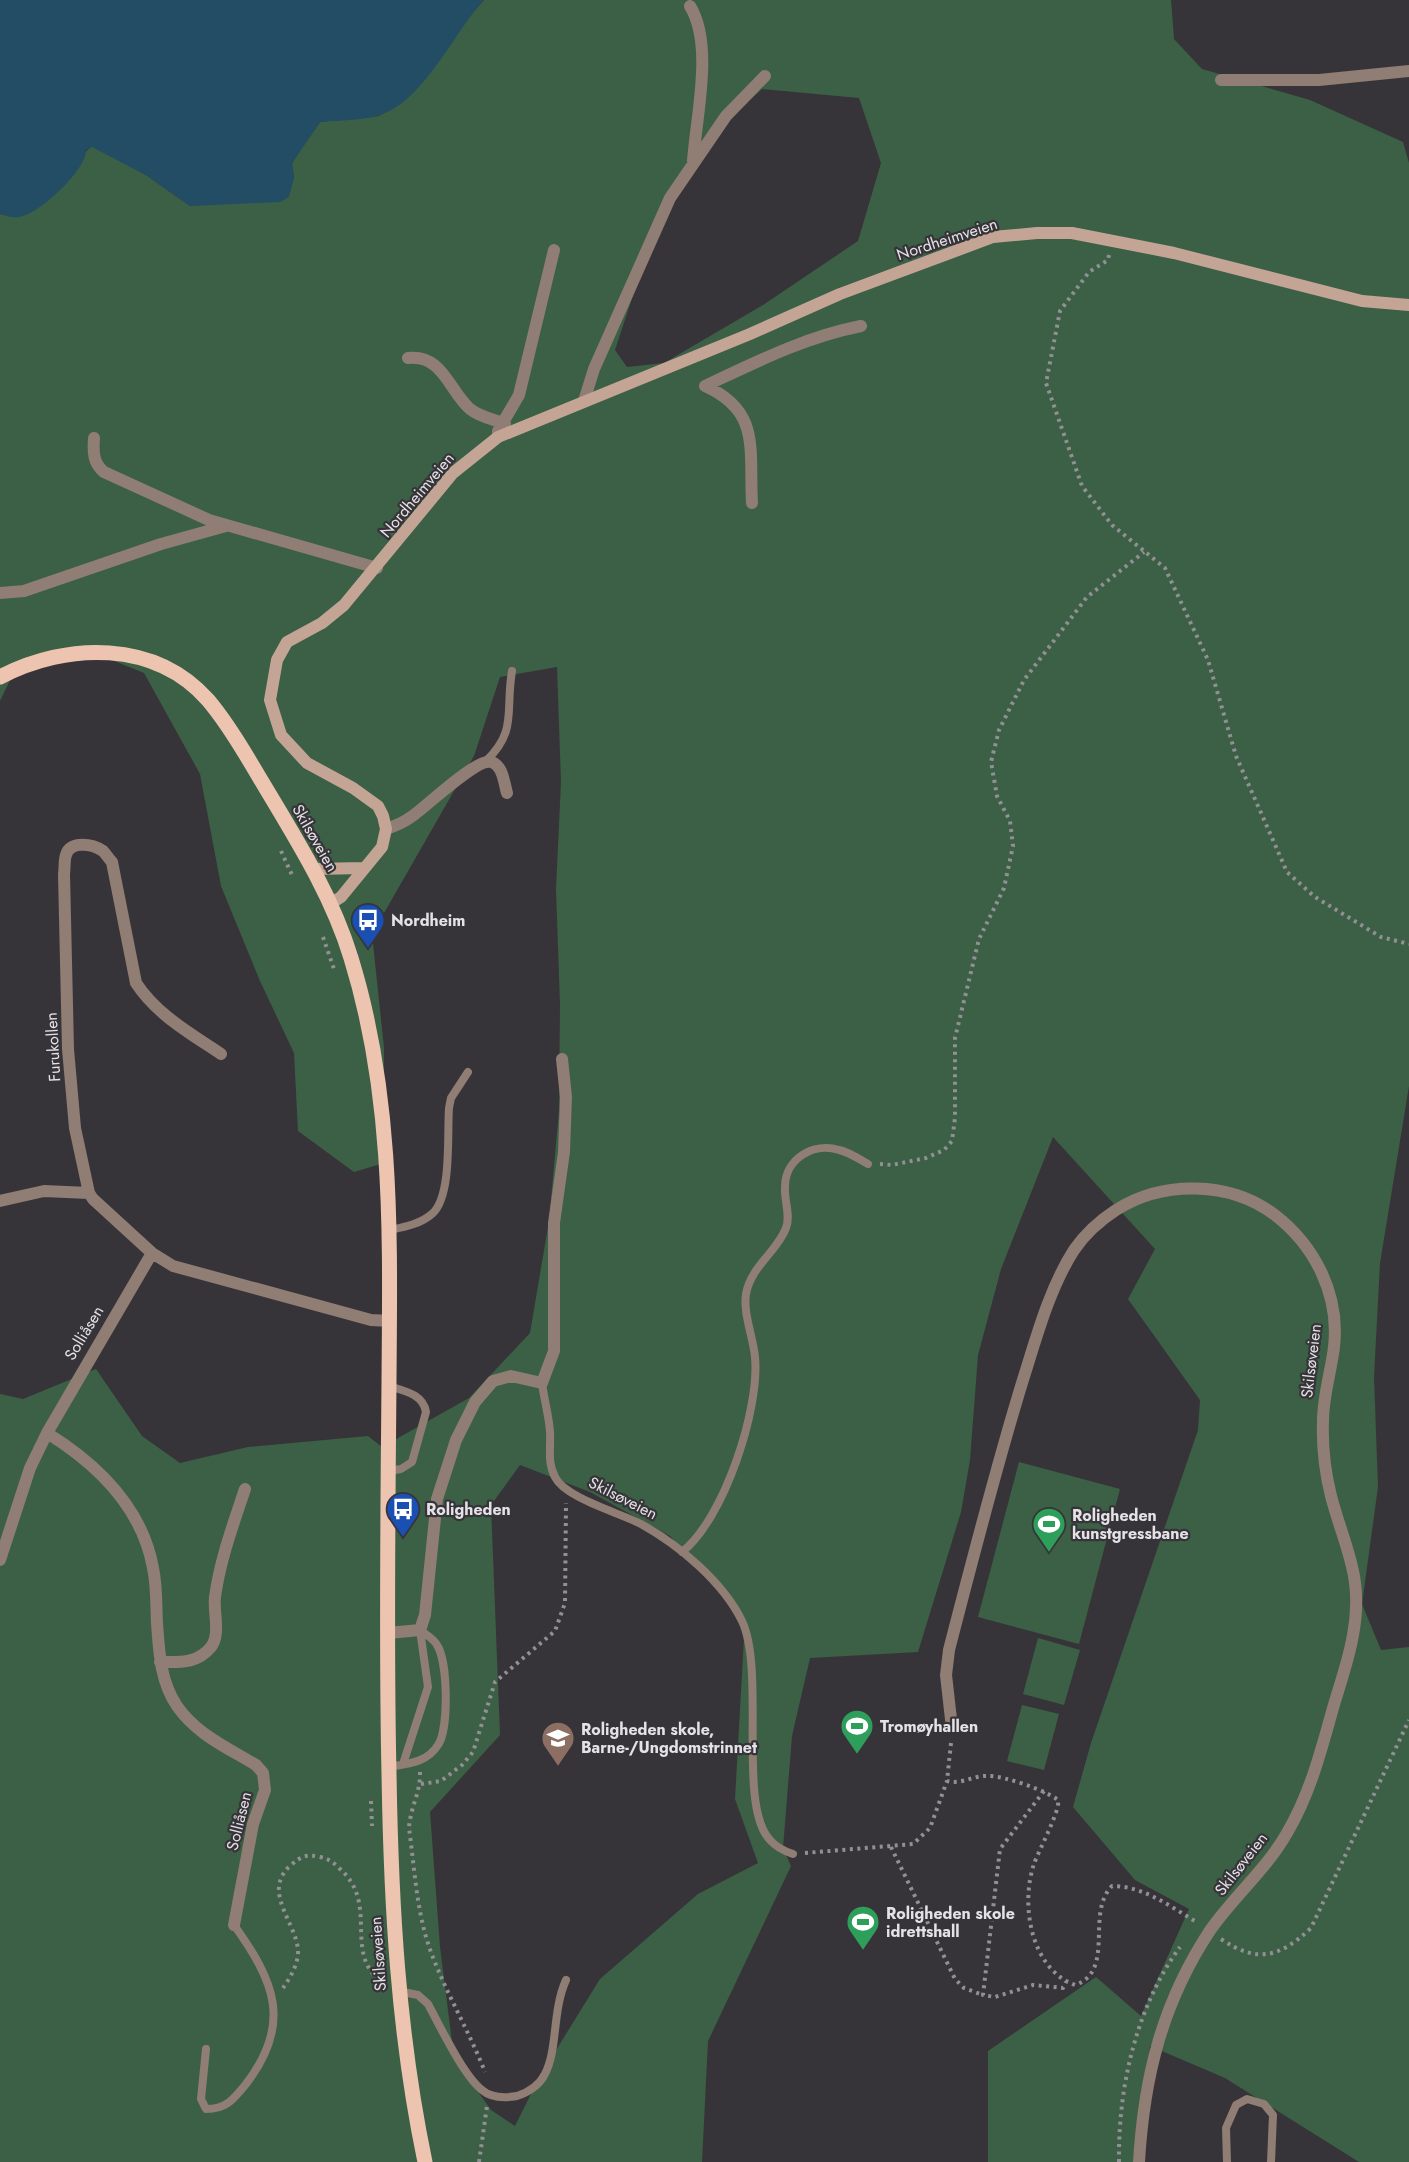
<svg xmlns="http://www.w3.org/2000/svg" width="1409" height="2162" viewBox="0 0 1409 2162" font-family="Jost,sans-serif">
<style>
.green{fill:#3b6045;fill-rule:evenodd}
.water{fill:#224d65}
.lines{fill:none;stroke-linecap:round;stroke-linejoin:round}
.path{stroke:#929094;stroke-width:4;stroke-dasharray:3 4.5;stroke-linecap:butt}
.lane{stroke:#907d73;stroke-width:8}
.street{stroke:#907d73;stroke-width:12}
.secondary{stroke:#c4a595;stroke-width:12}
.primary{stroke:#ecc4af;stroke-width:15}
.labels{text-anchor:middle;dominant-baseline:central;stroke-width:4.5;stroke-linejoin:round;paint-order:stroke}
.street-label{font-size:16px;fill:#e4e2e6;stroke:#373439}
.poi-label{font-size:16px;font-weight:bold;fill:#e4e2e6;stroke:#373439;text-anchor:start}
</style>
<rect width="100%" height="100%" fill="#373439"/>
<path class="green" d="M484,0h687l3,39 28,30 108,31 93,42 6,21v923l-29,177 -6,114 4,110 -16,117 19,46 28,-3v515h-50l-134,-84 -75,-32 -8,116h-154v-111l108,-74 45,39 48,-107 -54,-29 -62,-73 18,-64 107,-313 2,-30 -72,-101 27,-50 -102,-112 -52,132 -23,86 -8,105 -9,52 -43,140 -108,6 -18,78 -9,112 8,18 -83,175 -6,121h-702v-768l23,5 73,-30 46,67 38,27 68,-16 120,-11 14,11 87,-49 61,-65 19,-112 10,-110 1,-107 -4,-115 5,-107 -4,-115 -57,10 -26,79 -102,178 12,114v115l-30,9 -56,-41 -4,-78 -34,-72 -39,-95 -21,-112 -56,-101 -62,-25 -69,26 -13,27v-487l14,3 78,-71 54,29 44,31 104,-28 -2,-14 3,-6 25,-36 59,-6zM762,89l97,9 22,65 -23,78 -95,64 -99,58 -37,4 -12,-17 36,-109 55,-100zM520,1465l70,27 80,44 75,84 -10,179 23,64 -60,31 -98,85 -60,97 -25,50 -24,-16 -37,-52 -14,-111 -10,-135 70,-77 -9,-230z
M1019,1462l101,27 -41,155 -101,-27z
M1038,1638l42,12 -16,55 -41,-11z
M1022,1705l37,9 -15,56 -37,-9z"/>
<path class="water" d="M0,0h484c-30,32 -60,101 -104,115 -18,6 -41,5 -60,7l-28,41 2,15 -5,19 -9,5 -90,4 -44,-31 -54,-28 -6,3c0,20 -43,60 -63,66 -7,3 -15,0 -23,-2z"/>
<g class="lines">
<path class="path" d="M1109,255l-1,5 -19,12 -29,39 -14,72 36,103 30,39 53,43 43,92 28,96 51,116 28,25 66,40 28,7
M281,851l11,24
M323,937l12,35
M880,1164l12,1 34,-7 18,-8 8,-9 3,-23v-80l24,-99 25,-51 9,-42 -3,-25 -13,-25 -6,-34 8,-32 25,-50 63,-83 57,-45
M951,1743l-4,38c15,4 26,-6 41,-5 17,0 57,14 70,24 3,9 -20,52 -24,64 -14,41 -3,105 41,121 41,-14 10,-72 37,-99 32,0 59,21 86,37
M420,1772c1,20 -10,36 -11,56 5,36 7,74 17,109 13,44 42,91 59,135
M421,1784l20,-3 21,-16 11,-13 22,-70 60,-51 10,-28 1,-100
M1044,1791l-44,58 -17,146 12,2 38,-12 30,3 3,-6
M371,1801l1,25
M891,1847l64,132 9,9 19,7
M805,1853l108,-9 17,-16 17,-47
M1221,1939c37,25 59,18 90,-11l98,-208
M283,1988c7,-10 16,-25 15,-38 -2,-28 -37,-59 -7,-85 10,-9 16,-11 29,-8 9,2 13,5 19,11 38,33 9,75 34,106l11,2
M479,2162l8,-56
M1119,2162c-1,-74 17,-155 61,-215"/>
<path class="lane" d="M485,762c33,-31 20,-50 27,-91
M390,1230c15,-3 31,-6 43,-17 19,-19 14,-78 16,-105l2,-10 17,-26
M542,1383c2,16 7,33 8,49 1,16 -3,30 5,45 10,21 65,36 86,47 38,21 82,58 101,97 24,51 -5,185 28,219 6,7 14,11 23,14
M389,1471l12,-2 11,-7 14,-50c-3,-18 -22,-21 -37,-26
M682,1552c42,-33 78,-143 73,-195 -2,-21 -12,-43 -9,-63 5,-28 31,-42 40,-66 5,-12 -2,-28 -1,-41 0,-28 28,-45 54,-37 10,2 20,9 29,14
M403,1764l25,-77 -8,-57
M389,1767c18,-3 38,-4 49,-22 11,-16 10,-83 -1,-100 -3,-6 -12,-11 -17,-15
M398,1991l20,4 10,9c12,22 35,71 54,86 9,8 23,8 35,6 12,-4 22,-10 28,-22 13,-25 7,-63 21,-94
M206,2049l-5,50 5,10c20,0 27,-9 40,-25 47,-61 28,-103 -12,-159
M1227,2162l-1,-34 10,-23 11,-6 17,5 9,11 -2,47"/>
<path class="street" d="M690,6c24,39 6,111 3,155
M1221,80h98l90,-9
M408,358c35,-4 41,33 62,51 10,8 23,10 35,15
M705,386c51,-24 100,-49 156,-60
M705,386c56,25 44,63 47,117
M584,401l10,-32 76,-171 56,-82 39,-40
M498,437v-6l21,-36 35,-145
M94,438c-1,14 -1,25 10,34l105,48 168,48
M0,593l24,-2 137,-47 65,-18
M386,829c9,-3 17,-6 25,-12 14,-9 65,-59 80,-55 12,3 13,21 16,31
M221,1054c-31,-21 -64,-39 -85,-71l-24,-121c-3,-3 -6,-8 -9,-11 -10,-7 -33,-11 -37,4 -2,5 -1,13 -2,19l4,175 7,79 14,65 4,6 59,54 21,13 198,54 19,1
M0,1201l44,-10 45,2
M47,1433c50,31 95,74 106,135 4,18 3,37 4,55 2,28 3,58 20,83 19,28 51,42 79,59l7,8 2,17 -12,34 -19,101
M0,1560l30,-92 17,-35 105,-180
M388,1633l32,-3 5,-15 12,-116 19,-59 19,-38 18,-21 18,-5 31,7 12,-32v-128l10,-71 2,-55 -4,-38
M160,1662c20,0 37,2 51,-15 10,-13 2,-35 4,-50 5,-37 18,-72 30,-108
M952,1728l-6,-53 3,-25c23,-89 46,-179 73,-267 14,-44 27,-94 52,-133 11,-16 25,-29 42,-40 47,-30 114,-29 159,5 40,31 65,80 59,132 -3,25 -11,49 -11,74 -1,26 2,51 8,75 14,53 33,81 22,139 -4,24 -13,49 -20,73 -12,43 -23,86 -46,125 -21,37 -54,64 -78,99 -47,72 -65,145 -70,230"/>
<path class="secondary" d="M313,869l51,-1
M330,904l11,-7 41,-50 4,-18 -3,-13 -5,-10 -25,-18 -46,-25 -26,-28 -11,-35 7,-40 10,-18 35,-19 22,-18 109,-132 45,-36 252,-103 90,-40 153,-57 44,-4h35l102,20 188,48 47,4"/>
<path class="primary" d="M0,677c67,-35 155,-37 208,23 17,20 31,43 44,65 37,63 78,124 99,193 43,139 39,280 38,423 -1,131 -3,261 0,392 2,131 9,260 36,389"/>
</g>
<defs>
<g id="bus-pin" transform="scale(1.725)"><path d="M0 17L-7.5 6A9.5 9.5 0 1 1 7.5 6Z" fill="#1a4fb4" stroke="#373439"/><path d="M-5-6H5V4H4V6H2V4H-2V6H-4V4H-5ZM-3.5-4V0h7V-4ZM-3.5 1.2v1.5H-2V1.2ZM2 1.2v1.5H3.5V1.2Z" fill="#fff"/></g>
<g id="stadium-pin" transform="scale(1.725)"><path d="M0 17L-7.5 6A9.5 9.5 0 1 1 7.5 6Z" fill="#2e9e5b" stroke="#373439"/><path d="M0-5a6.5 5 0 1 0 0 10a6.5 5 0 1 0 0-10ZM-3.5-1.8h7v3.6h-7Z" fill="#fff"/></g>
<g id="school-pin" transform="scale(1.725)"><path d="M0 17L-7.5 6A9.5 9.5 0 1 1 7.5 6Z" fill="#8d6e63" stroke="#373439"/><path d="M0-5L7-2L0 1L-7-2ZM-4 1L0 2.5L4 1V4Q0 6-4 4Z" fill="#fff"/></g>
</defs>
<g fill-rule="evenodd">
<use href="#bus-pin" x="368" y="920"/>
<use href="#bus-pin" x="403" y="1509"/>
<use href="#stadium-pin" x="1049" y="1524"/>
<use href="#stadium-pin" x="857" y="1726"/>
<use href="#school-pin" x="558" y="1738"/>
<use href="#stadium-pin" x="863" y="1922"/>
</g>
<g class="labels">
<g class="street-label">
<text transform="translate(947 239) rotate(-18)">Nordheimveien</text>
<text transform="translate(417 495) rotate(-50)">Nordheimveien</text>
<text transform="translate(315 838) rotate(60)">Skilsøveien</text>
<text transform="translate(53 1047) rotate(-93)">Furukollen</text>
<text transform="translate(84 1333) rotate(-59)">Solliåsen</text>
<text transform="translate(1311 1361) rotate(-83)">Skilsøveien</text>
<text transform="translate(623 1498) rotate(27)">Skilsøveien</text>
<text transform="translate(239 1821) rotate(-76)">Solliåsen</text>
<text transform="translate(1241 1864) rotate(-52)">Skilsøveien</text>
<text transform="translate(378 1954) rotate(-94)">Skilsøveien</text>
</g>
<g class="poi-label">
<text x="391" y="920">Nordheim</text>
<text x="426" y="1509">Roligheden</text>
<text x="1072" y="1515">Roligheden<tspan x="1072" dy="18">kunstgressbane</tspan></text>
<text x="880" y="1726">Tromøyhallen</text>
<text x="581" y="1729">Roligheden skole,<tspan x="581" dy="18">Barne-/Ungdomstrinnet</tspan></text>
<text x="886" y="1913">Roligheden skole<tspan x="886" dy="18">idrettshall</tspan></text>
</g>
</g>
</svg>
